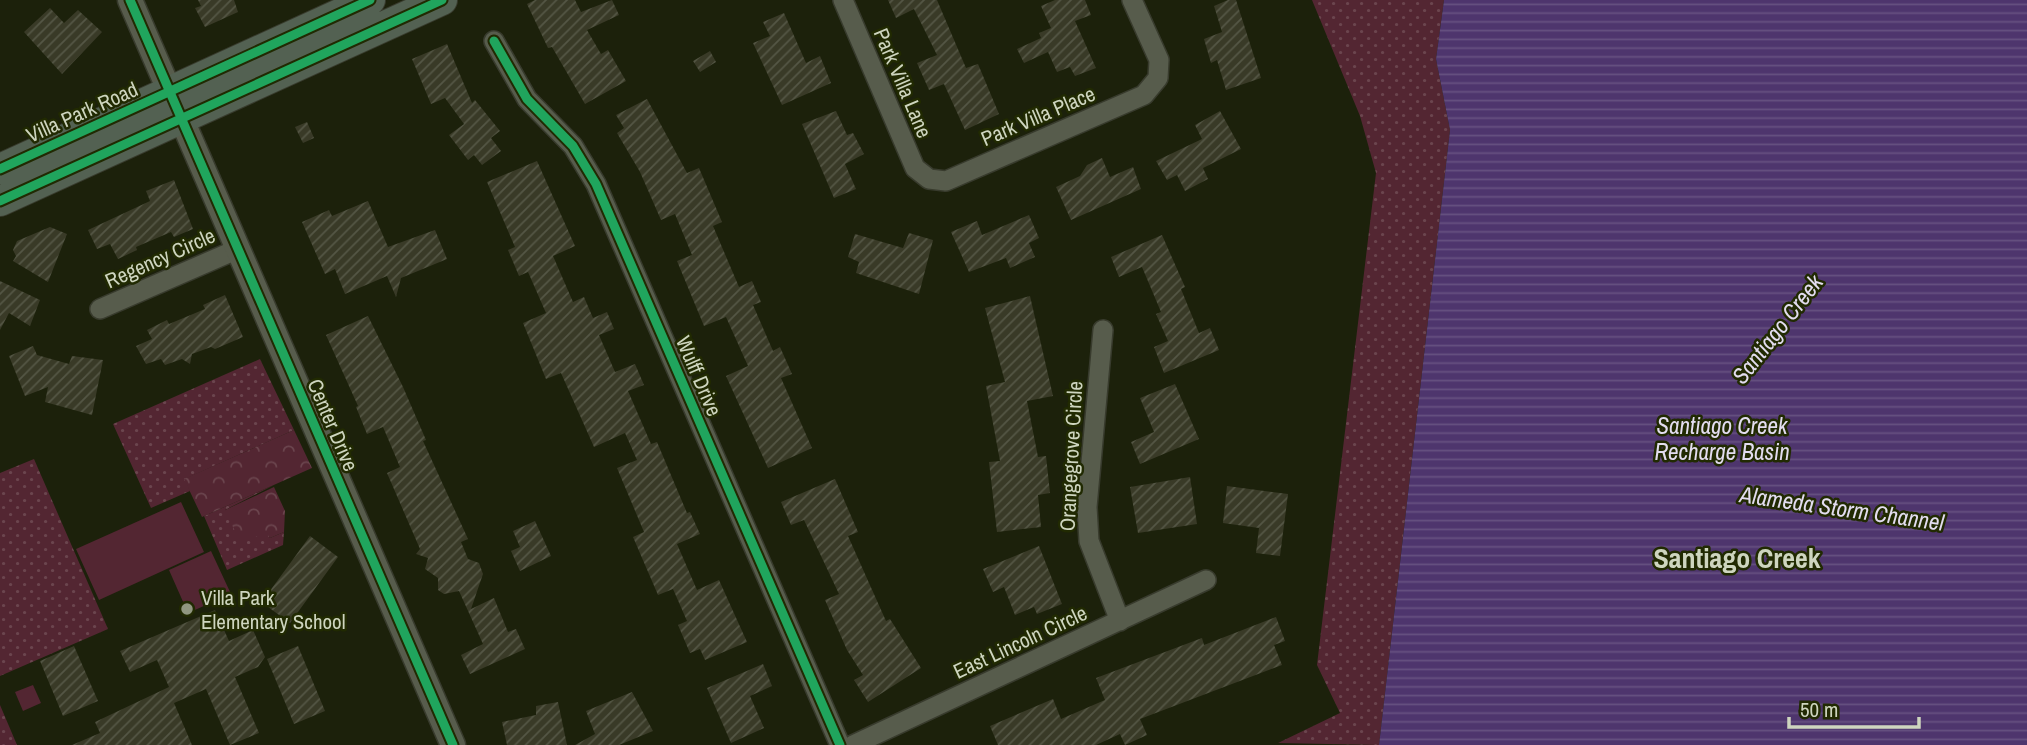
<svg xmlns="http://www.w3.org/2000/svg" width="2027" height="745" viewBox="0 0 2027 745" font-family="'Archivo Narrow',sans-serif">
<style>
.grass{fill:url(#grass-dots)}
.park{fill:url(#park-crowns)}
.garden{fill:#532632}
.water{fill:url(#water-rules)}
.building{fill:url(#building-hatch)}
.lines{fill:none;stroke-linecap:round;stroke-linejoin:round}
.minor-casing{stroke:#383b2d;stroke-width:22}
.tertiary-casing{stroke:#383b2d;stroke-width:27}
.primary-casing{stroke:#383b2d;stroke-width:32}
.minor{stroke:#575c4c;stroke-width:19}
.tertiary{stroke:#575c4c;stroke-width:24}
.primary{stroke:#536152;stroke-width:30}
.cycleway-casing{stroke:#212a02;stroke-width:13}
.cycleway{stroke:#20a55d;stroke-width:9}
.poi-dot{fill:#909680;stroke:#212a02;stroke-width:2.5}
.labels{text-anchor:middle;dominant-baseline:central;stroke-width:5;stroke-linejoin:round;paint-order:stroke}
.street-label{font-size:21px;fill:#ced5bf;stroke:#212a02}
.poi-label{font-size:21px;fill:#ced5bf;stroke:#212a02;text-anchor:start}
.water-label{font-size:23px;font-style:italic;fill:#e3ddf0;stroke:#212a02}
.district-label{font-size:28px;font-weight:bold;fill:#ced5bf;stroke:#212a02}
</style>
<defs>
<pattern id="grass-dots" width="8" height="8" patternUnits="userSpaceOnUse" patternTransform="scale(1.75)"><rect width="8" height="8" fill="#532632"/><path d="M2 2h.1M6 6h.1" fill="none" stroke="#6b454e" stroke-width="1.8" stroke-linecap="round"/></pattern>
<pattern id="park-crowns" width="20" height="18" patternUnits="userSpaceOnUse" patternTransform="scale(1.75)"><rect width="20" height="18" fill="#532632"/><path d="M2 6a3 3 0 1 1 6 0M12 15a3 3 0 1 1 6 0" fill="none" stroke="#6b454e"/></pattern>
<pattern id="water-rules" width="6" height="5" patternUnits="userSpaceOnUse" patternTransform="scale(1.75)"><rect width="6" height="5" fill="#4e356d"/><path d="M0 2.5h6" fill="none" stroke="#665180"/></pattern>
<pattern id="building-hatch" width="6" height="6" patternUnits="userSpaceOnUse" patternTransform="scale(1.75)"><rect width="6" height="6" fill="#393a27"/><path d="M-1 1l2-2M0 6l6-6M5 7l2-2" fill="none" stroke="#545645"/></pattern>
</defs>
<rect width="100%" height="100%" fill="#1c210b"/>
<path class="grass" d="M1312,0h132l-8,59 14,71 -71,615 -101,-2 62,-30 -23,-48 59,-492 -16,-57z
M260,359l34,71 -109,49 5,12 -39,17 -38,-84z
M34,459l74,170 -108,47v-203z
M274,485l-49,25 42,22 3,6 14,-6 -1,13 -56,25 -23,-54z
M0,705l17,40h-17z"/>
<path class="park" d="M294,430l18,38 -110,49 -18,-38z
M274,487l11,24 -1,21 -14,6 -4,-6 -25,12 -16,-34z"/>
<path class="garden" d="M181,502l23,50 -105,48 -23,-51z
M211,551l20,43 -43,19 -19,-43z
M33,685l8,18 -18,8 -8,-19z"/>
<path class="water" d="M1444,0h583v745h-648l71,-615 -14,-71z"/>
<path class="building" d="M198,0h36l4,12 -33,15 -10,-19 6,-2z
M535,0h40l6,12 31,-12 7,15 -32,15 14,24 7,-4 18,31 -41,23 -33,-57 -4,1 -21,-44z
M888,0h49l29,68 12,-4 21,50 -34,16 -21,-46 -15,6 -12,-27 20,-8 -23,-46 -18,9z
M1055,0h30l6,15 -16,6 21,47 -21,8 -5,-9 -13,5 -9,-20 -24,11 -7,-14 24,-11 -2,-5 12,-5 -10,-22z
M1228,0h8l25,78 -35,12 -9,-30 -6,3 -7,-24 18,-7 -8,-26z
M50,8l14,15 14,-13 24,22 -40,42 -38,-42z
M784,13l22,50 14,-7 11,27 -49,22 -29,-62 17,-7 -7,-14z
M447,44l25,59 3,-3 25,31 -9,7 10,13 -19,14 -8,-10 -6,5 -19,-25 15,-11 -19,-26 -14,6 -19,-45z
M710,51l6,11 -16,10 -7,-11z
M647,99l40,74 12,-5 23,54 -9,4 26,61 13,-6 9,21 -8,3 20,46 7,-4 12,27 -11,4 31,70 -44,20 -42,-92 22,-10 -22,-49 -22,9 -27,-65 15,-6 -17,-41 -14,6 -21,-48 -23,-39 7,-5 -8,-13z
M836,111l11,24 6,-2 11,21 -19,10 11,25 -22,9 -32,-74z
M1220,111l21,38 -38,19 5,11 -23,12 -8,-16 -10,5 -11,-19 46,-22 -7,-14z
M307,122l7,16 -11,5 -8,-16z
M1102,158l8,19 23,-10 8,22 -70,31 -15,-33 24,-11 7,-11z
M537,161l38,85 -22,10 20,46 11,-5 9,21 14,-6 7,17 -15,6 16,37 20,-8 9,21 -16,6 23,53 6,-2 30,71 3,-1 10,22 -23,10 20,46 22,-10 28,62 -42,18 -5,-11 -10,4 -12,-28 9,-4 -14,-32 -15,6 -25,-58 11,-5 -27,-64 20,-8 -12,-27 -31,14 -33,-74 -15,6 -23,-56 23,-10 -18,-41 -9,4 -11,-26 7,-3 -28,-65z
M174,180l19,49 -19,8 -3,-5 -35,15 1,3 -19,9 -8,-15 -13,5 -9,-19 62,-29 -4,-10z
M368,201l20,46 47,-17 12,29 -46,19 -5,19 -9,-21 -42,18 -10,-25 -10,5 -23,-52 27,-12 3,6z
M1029,215l10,23 -10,5 6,14 -25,11 -4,-10 -37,14 -18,-40 26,-11 5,14z
M50,227l17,7 -19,48 -35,-21 3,-5 -3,-6 4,-9z
M909,233l24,7 -14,54 -63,-21 3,-11 -11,-5 7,-23 48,14z
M1162,235l23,52 -4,2 18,44 11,-5 9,22 -55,23 -10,-26 14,-6 -12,-27 5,-2 -19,-45 -23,10 -8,-20z
M0,281l40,19 -10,26 -21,-13 -9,17z
M225,295l18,42 -28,12 -4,-2 -19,7 -2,10 -8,-5 -17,6 -4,-6 -15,5 -10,-18 16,-7 -5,-9 20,-10 2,4 36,-15 -2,-4z
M1030,296l23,100 -26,5 11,56 8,-1 4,37 -12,2 3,32 -44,5 -8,-70 11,-1 -14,-75 19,-4 -20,-74z
M368,316l35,71 23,53 -3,1 45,98 -7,3 7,17 11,4 4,11 -12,35 23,-11 14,34 8,-3 9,20 -55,25 -9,-19 22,-11 -24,-53 -15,3 -6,-4v-12l-13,-9 3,-11 -12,-4 4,-5 -33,-76 13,-6 -17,-40 -16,7 -11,-27 2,-1 -32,-71z
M33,346l4,9 32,9 3,-8 31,4 -11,55 -47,-13 3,-15 -23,9 -16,-40z
M1175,384l24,55 -59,25 -9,-22 23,-10 -14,-34z
M1190,477l7,47 -59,9 -8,-46z
M835,479l23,53 -10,4 38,85 4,-2 31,49 -53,34 -14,-22 9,-5 -16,-25 -22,-50 14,-6 -35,-74 -13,5 -10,-23z
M1227,486l61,8 -8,62 -24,-3 3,-25 -36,-5z
M535,521l16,35 -31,15 -9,-20 9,-4 -7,-16z
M310,536l28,21 -48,66 -26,-19v-5z
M1039,546l23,58 -25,10 -3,-7 -19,8 -11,-28 -11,5 -10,-23z
M215,610l14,31 24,-11 12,27 -7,10 -23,10 24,56 -29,12 -24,-56 -32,14 18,42h-120l28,-12 -5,-11 74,-35 -12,-27 -27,12 -10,-21z
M1276,617l9,24 -11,4 8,20 -142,54 7,16 -22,10 -5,-11 -24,11h-98l-8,-19 63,-27 8,20 44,-19 -9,-22 106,-40 2,7z
M74,646l24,55 -35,15 -23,-55z
M298,646l27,65 -31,13 -27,-65z
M763,664l9,22 -22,10 14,32 -33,15 -24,-55z
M632,692l21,39 -34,14h-44l20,-11 -9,-23z
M558,702l9,43h-60l-5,-23 34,-7v-9z"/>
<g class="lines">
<g class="minor-casing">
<path id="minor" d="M843,0l72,168 14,11 17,2 198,-86 14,-17 1,-18 -27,-60
M494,41l33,58 46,47 23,38 244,561
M100,309l138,-60
M1103,330l-16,177 2,34 31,80
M853,745l353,-165"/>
</g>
<g class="tertiary-casing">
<path id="tertiary" d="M130,0l323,745"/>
</g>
<g class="primary-casing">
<path id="primary" d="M0,169l370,-169
M0,201l442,-201"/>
</g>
<use href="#minor" class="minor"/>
<use href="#tertiary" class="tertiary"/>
<use href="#primary" class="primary"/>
<g class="cycleway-casing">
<path id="cycleway" d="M130,0l323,745
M494,41l33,58 46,47 23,38 244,561
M0,169l370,-169
M0,201l442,-201"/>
</g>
<use href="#cycleway" class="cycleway"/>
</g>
<circle class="poi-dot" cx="187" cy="609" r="7"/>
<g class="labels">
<g class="street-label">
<text transform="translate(903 83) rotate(67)">Park Villa Lane</text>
<text transform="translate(82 112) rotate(-24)">Villa Park Road</text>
<text transform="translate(1038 116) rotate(-23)">Park Villa Place</text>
<text transform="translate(160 258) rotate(-24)">Regency Circle</text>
<text transform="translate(699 376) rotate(67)">Wulff Drive</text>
<text transform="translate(333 425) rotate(67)">Center Drive</text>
<text transform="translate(1071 456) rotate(-87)">Orangegrove Circle</text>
<text transform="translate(1020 642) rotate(-25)">East Lincoln Circle</text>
</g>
<g class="poi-label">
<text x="201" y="597">Villa Park<tspan x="201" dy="24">Elementary School</tspan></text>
</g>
<g class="water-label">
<text transform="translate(1777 329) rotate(-52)">Santiago Creek</text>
<text x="1722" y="425">Santiago Creek<tspan x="1722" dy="26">Recharge Basin</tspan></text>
<text transform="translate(1842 508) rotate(8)">Alameda Storm Channel</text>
</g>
<g class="district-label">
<text x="1737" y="558">Santiago Creek</text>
</g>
</g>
<path d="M1789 717v10h130v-10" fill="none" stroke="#ced5bf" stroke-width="3.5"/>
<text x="1800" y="717" font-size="21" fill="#ced5bf" stroke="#212a02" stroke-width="5" paint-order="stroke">50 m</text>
</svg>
